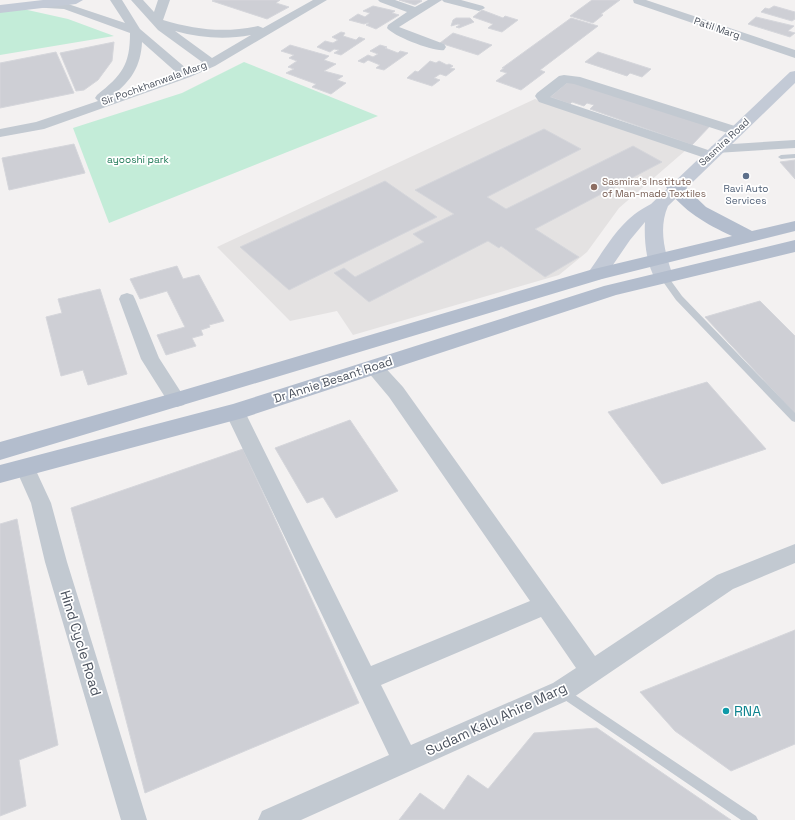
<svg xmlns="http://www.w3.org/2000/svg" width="795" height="820" viewBox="0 0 795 820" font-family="'Space Grotesk',sans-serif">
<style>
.education{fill:#e4e2e2}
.green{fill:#c3ecd8}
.building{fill:#cecfd5;stroke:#d5d6db}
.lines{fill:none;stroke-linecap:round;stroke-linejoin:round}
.lane{fill:#c2c9d1;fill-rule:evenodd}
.street{fill:#c2c9d1;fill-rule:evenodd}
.secondary{fill:#c3cad6;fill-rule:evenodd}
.primary{fill:#b3bdcd;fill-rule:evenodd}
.service-dot{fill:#5c6f8a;stroke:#fff;stroke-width:1.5}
.education-dot{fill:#8d6e63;stroke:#fff;stroke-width:1.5}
.culture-dot{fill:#0f9aa8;stroke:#fff;stroke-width:1.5}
.labels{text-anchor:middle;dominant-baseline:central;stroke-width:3.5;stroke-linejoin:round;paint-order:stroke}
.far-street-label{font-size:10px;fill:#4a515d;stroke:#fff}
.far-park-label{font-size:10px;fill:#1f7a57;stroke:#fff}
.far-education-label{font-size:10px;fill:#785e54;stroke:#fff;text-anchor:start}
.far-service-label{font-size:10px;fill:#4e5e75;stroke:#fff}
.street-label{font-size:12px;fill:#4a515d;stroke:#fff}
.near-street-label{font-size:14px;fill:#4a515d;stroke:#fff}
.near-culture-label{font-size:14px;fill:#0d838f;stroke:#fff;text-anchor:start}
</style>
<rect width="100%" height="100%" fill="#f3f1f1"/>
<path class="education" d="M535,99l151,51 -67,58 -32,44 -28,23 -206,60 -16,-24 -47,10 -73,-74z"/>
<path class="green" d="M23,9l45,10 46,17 -114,19v-43z
M244,62l134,54 -269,107 -36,-95 109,-35z"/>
<path class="building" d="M214,0h66l-4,3 13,4 -22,12 -55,-18z
M399,0h21l2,1 -7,4z
M592,0h28l-19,14 2,1 -10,8 -23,-7z
M373,6l22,5 -3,2 7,2 -23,14 -10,-4 3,-2h-2l-3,1 -15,-4 9,-6 7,3 5,-4 -7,-2z
M774,6l21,6v7l-3,2 -31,-9 4,-4 4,1z
M482,10l21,8 2,-2 13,4 -16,12 -14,-4 5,-4 -20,-7z
M756,17l38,9 -6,5 7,2 -5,4 -42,-13z
M456,18h14l4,4 -15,6 -3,-1 4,-2 -2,-1 -7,2 2,-6z
M571,18l27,8 -58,44 5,2 -24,18 -25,-9 11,-8 -7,-2 4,-3h-2z
M341,32l4,1 -2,3 13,4 3,-3 6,2 -24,16 -7,-2 5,-3 -5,-1 -4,3 -13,-5 8,-6 8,2 5,-3 -6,-3z
M453,33l39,12 -14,10 -38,-12z
M114,42l-2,19 -14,19 -14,10 -8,1 -16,-38z
M290,45l39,11 -5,4 12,4 -12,7 19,5 -6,4 9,3 -15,11 -19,-7 4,-3 -30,-11 8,-4 -6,-2 9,-6 -8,-3 5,-3 -13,-4z
M380,45l7,2 -2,1 13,5 2,-2 8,2 -24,17 -8,-2 4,-3 -12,-5 -4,3 -6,-2 10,-6 5,2 5,-3 -8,-3z
M56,52l18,41 -74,15v-45z
M598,52l53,17 -9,8 -12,-4 -3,3 -42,-14z
M430,61l6,2 3,-2 8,4 2,-1 4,2 -3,2 5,1 -9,7 -6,-2 -6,4 6,2 -8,6 -25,-8 8,-7 3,1z
M569,81l142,44 -19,20 -102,-36 4,-4 -7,-2 -3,3 -12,-4 -2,2 -20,-7z
M544,129l37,20 -94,48 19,12 127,-63 29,16 -127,67 44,28 -34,20 -44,-31 -2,2 -11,-7 -119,61 -35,-29 10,-5 11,9 69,-35 -11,-8 41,-20 -39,-24z
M74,144l11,29 -76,17 -7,-32z
M795,160v19l-15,-17z
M385,181l52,36 -148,73 -49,-43z
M177,266l6,13 16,-4 25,46 -15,4 1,2 -9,3 2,5 -11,3 4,8 -30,9 -9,-20 28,-8 -18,-36 -27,8 -10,-20z
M100,289l27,85 -39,11 -5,-15 -22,6 -15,-59 16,-4 -4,-14z
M760,301l35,35v78l-90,-97z
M707,382l59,67 -104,35 -54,-72z
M350,420l48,71 -62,27 -13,-21 -16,6 -32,-55z
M243,449l116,254 -214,90 -74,-285z
M17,519l41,226 -39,15 7,46 -26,10v-292z
M795,630v114l-64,27 -56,-40 -35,-39z
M597,728l134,92h-332l21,-27 24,17 24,-35 20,14 46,-56z"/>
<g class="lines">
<path class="lane" d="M795,154v4l-14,1 -3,-2 3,-2z
M660,274h6l16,22 113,117v9l-3,-1 -116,-121 -17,-24z
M563,687l193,129 2,4h-17l-182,-124 -2,-4 2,-4z"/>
<path class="street" d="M110,0h12l18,29 47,40 15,-7 -44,-32 -27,-30h12l11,12 4,-12h12l-7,20c33,10 62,13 95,6l5,2 50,-28h14l-112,66 -25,11 -146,52 -44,8v-8l36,-7 62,-21 -3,-3 2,-3c25,-20 33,-30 33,-62l-66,-24 -35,-2 -2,-2 2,-2h36l60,20zM175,31c26,7 50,9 76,4l-39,23zM142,42l35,31 -64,22c18,-14 28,-29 29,-53z
M378,0h17l20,7 13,-7h14l-43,27 45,17 2,3 -2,3c-10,2 -51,-14 -57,-22l1,-3 19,-13 -27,-10z
M442,0h19l22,6 2,2 -6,3 -35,-9z
M633,0h13l149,50v8l-161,-55z
M564,75l16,2 161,51 2,3 -2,3h-10l-157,-50 -7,-1 -17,14 161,54 -1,-2 2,-3 5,-1 78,-5v8l-79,5 1,2 -2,3h-10l-166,-56 -4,-6 2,-3 22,-17z
M127,293l6,2 2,4 24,59 27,42 -2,5 -7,2 -7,-2 -29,-46 -22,-60 2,-4z
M374,361l6,1 23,25 192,269 122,-81 78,-31v19l-62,26 -162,110 -270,121h-43l4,-9 127,-56 -164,-343 3,-5 7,-2 7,2 3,5 126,254 159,-65 -141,-204 -21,-25 -3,-5 3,-5zM541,617l35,51 -23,15 -142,62 -30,-60z
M25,459l7,3 19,41 16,59 80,258h-26l-76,-258 -14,-59 -16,-36 3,-5z"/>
<path class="secondary" d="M43,0h40l-7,4 -76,9v-8z
M795,71v12l-127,123c-10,23 -3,47 5,70l-3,4 -7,2 -7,-2c-10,-16 -12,-40 -11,-58l-15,18 -26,38 -7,2 -7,-2 -3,-4 3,-4c19,-27 31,-51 61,-66l139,-132z"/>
<path class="primary" d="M675,182l6,1 25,24 46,24 43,-10v10l-193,48 -602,181v-18l177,-50 413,-122 142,-34c-26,-12 -49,-25 -66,-49l3,-4z
M795,240v12l-179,43 -373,123 -243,65v-18l233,-61 371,-118z"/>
</g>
<circle class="service-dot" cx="746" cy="176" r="4"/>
<circle class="education-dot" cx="594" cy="187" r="4"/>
<circle class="culture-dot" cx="726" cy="711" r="4"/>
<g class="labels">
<g class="far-street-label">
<text transform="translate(717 28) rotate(19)">Patil Marg</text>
<text transform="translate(154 83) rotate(-20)">Sir Pochkhanwala Marg</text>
<text transform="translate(724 142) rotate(-43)">Sasmira Road</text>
</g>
<g class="far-park-label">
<text x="138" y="159">ayooshi park</text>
</g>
<g class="far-education-label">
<text x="602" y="181">Sasmira's Institute<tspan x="602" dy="12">of Man-made Textiles</tspan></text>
</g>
<g class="far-service-label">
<text x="746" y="188">Ravi Auto<tspan x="746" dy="12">Services</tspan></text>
</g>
<g class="street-label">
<text transform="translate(333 380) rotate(-18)">Dr Annie Besant Road</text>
</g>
<g class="near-street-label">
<text transform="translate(81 643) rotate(73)">Hind Cycle Road</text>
<text transform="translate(496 719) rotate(-25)">Sudam Kalu Ahire Marg</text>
</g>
<g class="near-culture-label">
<text x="734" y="711">RNA</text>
</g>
</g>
</svg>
